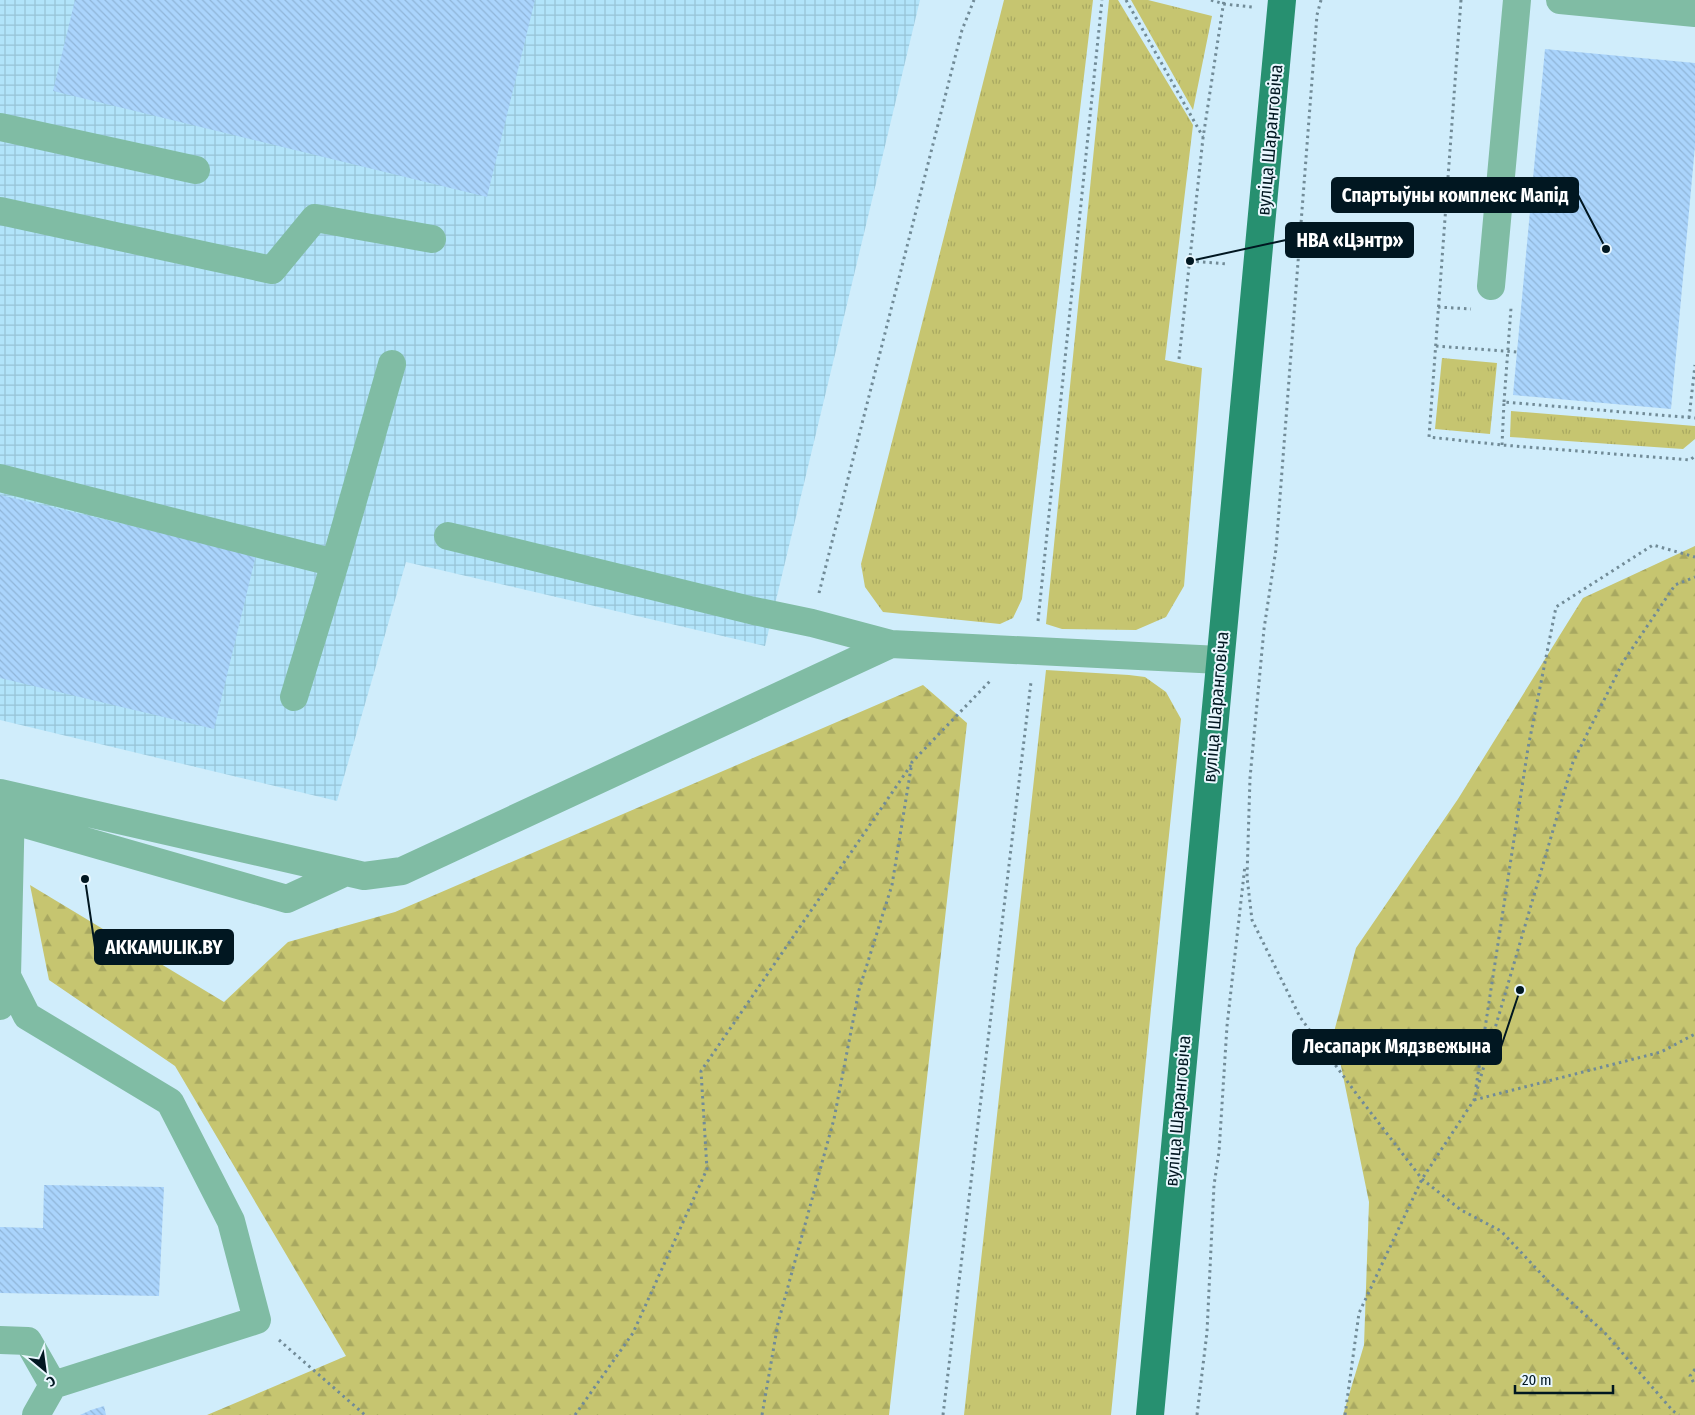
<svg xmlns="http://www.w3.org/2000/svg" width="1695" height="1415" viewBox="0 0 1695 1415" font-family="'Fira Sans Condensed',sans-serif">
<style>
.industrial{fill:url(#industrial-grid)}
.grass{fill:url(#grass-tufts)}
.forest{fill:url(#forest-firs)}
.building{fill:url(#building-back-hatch)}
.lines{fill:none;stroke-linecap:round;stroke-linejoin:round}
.path{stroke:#718b97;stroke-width:3;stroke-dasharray:2.5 4;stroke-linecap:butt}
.minor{stroke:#80bca4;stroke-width:28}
.major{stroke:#279070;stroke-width:28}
.labels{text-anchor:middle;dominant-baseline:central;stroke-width:4;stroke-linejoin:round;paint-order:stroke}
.street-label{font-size:18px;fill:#011721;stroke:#e9f7fe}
.leader{fill:none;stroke:#011721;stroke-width:2}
.callout-dot{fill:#011721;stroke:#e9f7fe;stroke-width:2}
.callout{fill:#011721;stroke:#011721;stroke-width:2}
.callout-label{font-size:19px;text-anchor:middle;font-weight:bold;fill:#fff}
</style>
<defs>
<pattern id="industrial-grid" width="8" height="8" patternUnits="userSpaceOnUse" patternTransform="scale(1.25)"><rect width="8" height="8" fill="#b2e4fa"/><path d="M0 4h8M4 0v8" fill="none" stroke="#97c3d6"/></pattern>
<pattern id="grass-tufts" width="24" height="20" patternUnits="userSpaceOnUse" patternTransform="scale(1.25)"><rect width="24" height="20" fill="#c6c570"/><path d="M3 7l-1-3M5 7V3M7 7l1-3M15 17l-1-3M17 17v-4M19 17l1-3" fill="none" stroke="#a8a861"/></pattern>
<pattern id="forest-firs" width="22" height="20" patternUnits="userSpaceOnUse" patternTransform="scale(1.25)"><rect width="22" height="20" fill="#c6c570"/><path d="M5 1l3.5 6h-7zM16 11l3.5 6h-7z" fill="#a8a861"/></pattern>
<pattern id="building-back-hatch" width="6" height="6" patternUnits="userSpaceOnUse" patternTransform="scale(1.25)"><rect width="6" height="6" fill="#aad4fc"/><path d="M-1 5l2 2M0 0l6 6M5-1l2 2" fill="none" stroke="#90b5d8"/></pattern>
</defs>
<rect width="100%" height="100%" fill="#d0edfb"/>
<path class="industrial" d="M0,0h920l-155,646 -359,-84 -69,239 -337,-81z"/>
<path class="grass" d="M1004,0h89l-71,599 -9,19 -13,6 -117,-12 -18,-25 -4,-23z
M1109,0h9l75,125 -28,235 37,8 -18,218 -18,31 -30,13 -74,-1 -16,-5z
M1131,0h17l64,16 -19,94z
M1442,358l55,5 -7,71 -55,-5z
M1511,411l184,15v13l-12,10 -173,-12z
M1046,670l83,5 16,2 21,15 15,27 -30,290 -40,406h-147z"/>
<path class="forest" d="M1695,546v869h-352l21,-70 5,-143 -35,-170 22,-84 102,-149 125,-201z
M923,685l44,38 -78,692h-682l139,-59 -171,-290 -126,-86 -19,-95 194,117 64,-60 107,-30z"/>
<path class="building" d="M75,0h460l-48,197 -434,-106z
M1545,49l150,14v83l-24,263 -158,-14z
M0,495l256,60 -42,174 -214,-51z
M44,1185l120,2 -5,109 -159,-3v-66l43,1z
M104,1406l2,9h-26l11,-5z"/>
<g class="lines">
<path class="path" d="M1126,0l77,137
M1211,0l13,4 28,3
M1321,0l-4,15 -41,534 -12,80 -14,149 -3,99 5,43 48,97 58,79 64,83 39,31 40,21 47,50 57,52 68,78 6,4
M1461,0l-32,437 73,8 188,15 5,-4
M1190,261l37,3
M1438,307l33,2
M1436,346l81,6
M1179,359l24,-221 21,-138
M1504,402l7,-94
M1689,418l6,-53
M1502,445l2,-43 191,16
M819,593l143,-563 12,-30
M1038,621l64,-621
M1476,1087l52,-339 28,-141 97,-62 42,12
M1474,1100l187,-48 34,-18
M279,1340l86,75
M1695,1369l-5,7 5,9
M575,1415l58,-82 74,-164 -6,-98 210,-306
M762,1415l16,-92 56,-204 25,-129 33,-105 20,-123 79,-82
M943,1415l88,-733
M1197,1415l10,-83 7,-147 5,-33 8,-126 18,-161
M1345,1415l14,-102 63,-134 52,-79 99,-338 50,-100 52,-77 20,-8"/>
<path class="minor" d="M1560,0l135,13
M0,127l196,43
M0,211l272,59 43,-52 117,21
M1491,286l26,-286
M0,478l335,85 -41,134
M448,536l306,75 58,12 79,21
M335,563l57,-199
M0,793l364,83 38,-5 489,-227 329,16
M11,820l276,79 59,-27
M7,976l20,40 143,86 61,119 26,99 -204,65 -17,30
M0,1006l7,-30 4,-172
M0,1340l28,1 25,44"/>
<path class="major" d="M1150,1415l132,-1415"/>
</g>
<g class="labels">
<g class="street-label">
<text transform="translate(1270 140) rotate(-85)">вуліца Шаранговіча</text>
<text transform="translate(1216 707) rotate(-85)">вуліца Шаранговіча</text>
<text transform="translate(1178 1111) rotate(-85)">вуліца Шаранговіча</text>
</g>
</g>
<path class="leader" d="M1606 249L1578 195M1190 261L1286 240M85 879L95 947M1520 990L1501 1047"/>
<g class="callout-dot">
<circle cx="1606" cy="249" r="5"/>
<circle cx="1190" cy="261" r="5"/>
<circle cx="85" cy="879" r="5"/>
<circle cx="1520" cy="990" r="5"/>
</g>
<g class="callout">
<rect x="1332" y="178" width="246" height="34" rx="5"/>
<rect x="1286" y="223" width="127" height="34" rx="5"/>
<rect x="95" y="930" width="138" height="34" rx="5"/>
<rect x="1293" y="1030" width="208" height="34" rx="5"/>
</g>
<g class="callout-label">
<text x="1455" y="202">Спартыўны комплекс Мапід</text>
<text x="1350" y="247">НВА «Цэнтр»</text>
<text x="164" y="954">AKKAMULIK.BY</text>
<text x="1397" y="1053">Лесапарк Мядзвежына</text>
</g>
<g transform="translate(45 1370) rotate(151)" stroke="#e9f7fe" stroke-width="4" paint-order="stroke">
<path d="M0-4L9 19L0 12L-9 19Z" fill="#011721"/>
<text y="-8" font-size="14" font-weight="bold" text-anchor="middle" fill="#011721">С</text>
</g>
<path d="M1515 1385v8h98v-8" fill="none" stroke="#011721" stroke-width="2.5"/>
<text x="1522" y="1385" font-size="15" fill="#011721" stroke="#e9f7fe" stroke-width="4" paint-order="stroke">20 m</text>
</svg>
